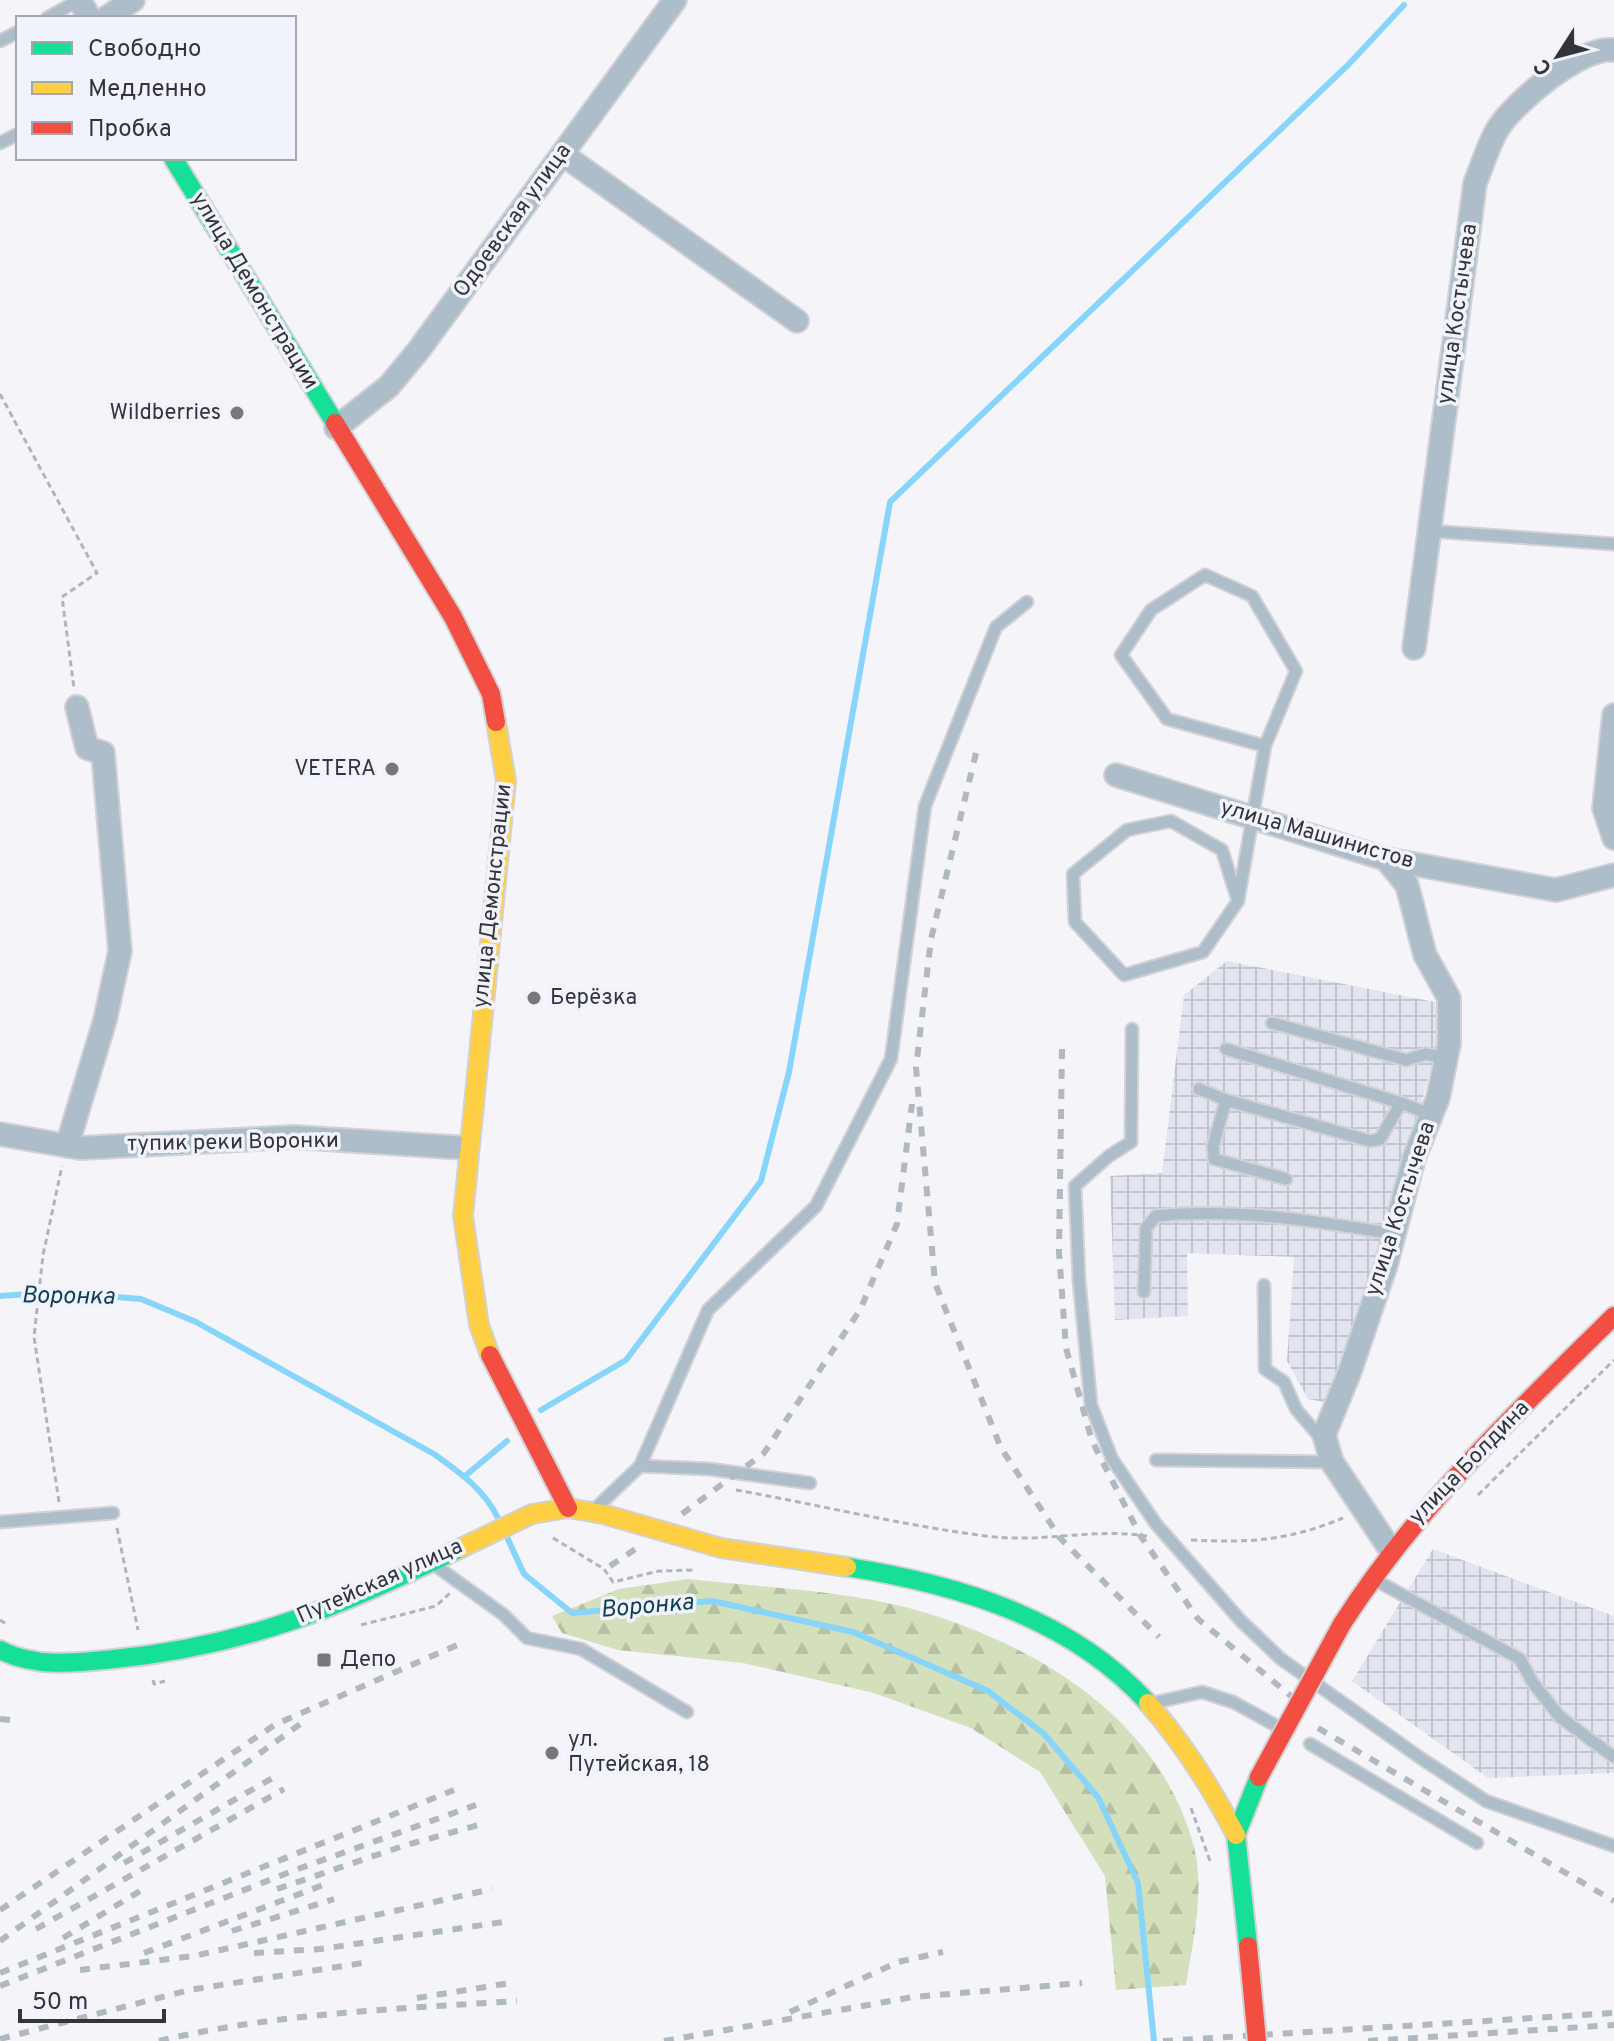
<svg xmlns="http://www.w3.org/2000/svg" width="1614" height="2041" viewBox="0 0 1614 2041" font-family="Overpass,sans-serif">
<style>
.industrial{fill:url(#industrial-grid)}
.forest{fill:url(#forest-firs)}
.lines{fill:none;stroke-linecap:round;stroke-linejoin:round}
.stream{stroke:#88d5fc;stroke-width:6}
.lane-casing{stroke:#d2d2d6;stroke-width:15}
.street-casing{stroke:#d2d2d6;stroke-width:26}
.fast-casing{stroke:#d2d2d6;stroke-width:22}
.slow-casing{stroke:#d2d2d6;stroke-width:22}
.jam-casing{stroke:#d2d2d6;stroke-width:22}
.path{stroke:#acb6bf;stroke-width:3;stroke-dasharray:6 4;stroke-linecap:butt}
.lane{stroke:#adbdca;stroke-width:11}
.street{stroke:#adbdca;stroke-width:22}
.fast{stroke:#16e098;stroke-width:18}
.slow{stroke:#ffcf43;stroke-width:18}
.jam{stroke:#f24e42;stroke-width:18}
.rail{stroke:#b0b8c2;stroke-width:6;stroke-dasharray:10 10;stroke-linecap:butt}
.jam-bridge-casing{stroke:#d2d2d6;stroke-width:22;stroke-linecap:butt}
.jam-bridge{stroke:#f24e42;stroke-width:18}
.poi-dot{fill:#77787c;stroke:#f1f3fc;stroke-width:3}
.labels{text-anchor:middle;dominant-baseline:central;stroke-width:7;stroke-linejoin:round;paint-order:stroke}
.street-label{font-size:22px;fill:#343539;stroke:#f1f3fc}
.poi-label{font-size:22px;fill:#343539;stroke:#f1f3fc;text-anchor:start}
.water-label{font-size:24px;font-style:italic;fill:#0e3e54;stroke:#f1f3fc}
</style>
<defs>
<pattern id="industrial-grid" width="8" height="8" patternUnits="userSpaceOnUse" patternTransform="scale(2)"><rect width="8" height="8" fill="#e2e5ef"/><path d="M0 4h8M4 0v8" fill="none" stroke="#c2c5ce"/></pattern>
<pattern id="forest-firs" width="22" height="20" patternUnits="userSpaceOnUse" patternTransform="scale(2)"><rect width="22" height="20" fill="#d4dfbb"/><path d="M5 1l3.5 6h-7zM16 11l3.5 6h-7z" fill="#b7c0a2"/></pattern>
</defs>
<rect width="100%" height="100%" fill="#f4f4f9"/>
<path class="industrial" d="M1227,961l213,42 -3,42 -87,326 -21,32 -21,-4 -21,-38 7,-104 -107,-4 1,63 -73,4 -5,-144 52,-3 22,-178z
M1433,1549l181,67v157l-126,5 -136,-97z"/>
<path class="forest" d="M688,1579c69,8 151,11 217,28 123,33 254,107 289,240 11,45 -1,93 -8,138l-70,5 -11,-114 -65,-104 -69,-44 -97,-35 -131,-30 -125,-13 -56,-17 -10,-17 67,-27z"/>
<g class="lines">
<path class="stream" d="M0,1296l57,-4 84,7 55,23 238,132c25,18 50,35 64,64
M541,1410l85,-50 135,-179 28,-109 101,-570 459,-438 55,-59
M465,1476l42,-35
M506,1535l18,39 48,39 140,-12 141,31 135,59 55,42 55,64 40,86 16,158"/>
<g class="lane-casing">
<path id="lane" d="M47,18l32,-18
M0,41l18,-9
M0,143l18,-9
M1429,531l185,13
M1238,901l-16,-51 -51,-29 -44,9 -54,44 2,48 49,53 79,-23 35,-51 27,-155 31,-75 -44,-75 -47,-21 -54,35 -30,45 46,64 98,27
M1272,1023l134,37 20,-6 20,4
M1132,1029l-1,113 -22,14 -34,30 4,94 12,125 21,54 44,65 85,97 40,38 141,100 64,42 128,45
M1226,1049l175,54
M1199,1089l27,11
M1286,1179l-72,-20 -1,-13 13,-46 144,41 10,-2 21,-36 29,11
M1264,1285l1,84 19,13 12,27 28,33
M1144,1292l2,-64 10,-12c79,-8 160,5 238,18
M1156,1460l176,2
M640,1466l69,3 101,14
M597,1507l43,-41 68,-156 108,-104 75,-147 34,-253 71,-179 31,-25
M0,1522l113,-9
M436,1566l68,49 23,23 54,11 106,63
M1377,1581l143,78 13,24 27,34 54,40
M1153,1703l49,-11 31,10 42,23
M1310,1744l167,99"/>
</g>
<g class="street-casing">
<path id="street" d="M79,0l11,18
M106,18l27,-18
M562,154l235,167
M336,428l53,-42 29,-35 257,-351
M1414,648l61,-465c7,-17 13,-37 22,-53 16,-27 85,-85 117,-80
M1614,715l-10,93 10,30
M1116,775l270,84 170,31 58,-15
M1386,859l21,26 18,70 24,43v46l-11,54 -24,60 -28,107 -36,106 -26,64 8,27 58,87
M0,1134l80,14 214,-11 173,11
M67,1146l38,-126 15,-69 -17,-198 -16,-5 -10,-41"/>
</g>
<g class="fast-casing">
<path id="fast" d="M173,158l162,265
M847,1567c110,17 224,51 301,136
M0,1650c36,18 75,13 114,9 133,-13 228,-53 347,-111
M1248,1946l-12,-111 23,-58"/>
</g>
<g class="slow-casing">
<path id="slow" d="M490,1355l-11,-30 -16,-109 43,-435 -10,-59
M461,1548l71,-34 36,-6 35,6 118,34 126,19
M1148,1703c36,41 63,84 88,132"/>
</g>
<g class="jam-casing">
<path id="jam" d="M335,423l118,194 38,77 5,28
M490,1355l78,153
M1342,1624c75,-117 173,-211 272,-308"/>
</g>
<path class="path" d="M0,394l97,179 -35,24 12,91
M736,1490c85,15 172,37 259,47 51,5 101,-9 152,-1
M1478,1495l136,-135
M59,1502l-25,-165 9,-82 19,-89
M117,1528l21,102
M553,1538l51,31 9,13 46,-11 37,-1
M1191,1540c59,3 96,1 152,-22
M0,1620l8,5
M361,1625l75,-19 14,-13
M153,1680l1,4 11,-3
M1191,1808l19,53"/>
<use href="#lane" class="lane"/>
<use href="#street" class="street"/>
<use href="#fast" class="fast"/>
<use href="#slow" class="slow"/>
<use href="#jam" class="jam"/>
<path class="rail" d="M976,753l-45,186 -15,129 19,215 66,165 59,90 99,99
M1062,1049l-3,203 7,96 26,93 48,94 58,84 93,77
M682,1514l82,-61 96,-143 37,-86 15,-120
M610,1566l30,-20
M0,1719l18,2
M1318,1728l296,173
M124,1863l152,-87
M277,1889l126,-43 79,-22
M0,1910l276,-186 188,-82
M36,1929l248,-140
M232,1931l102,-32
M63,1938l77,-47
M0,1941l303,-219
M144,1953l187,-71
M254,1953l67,-4 182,-27
M80,1970l114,-14 298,-67
M0,1973l454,-183
M0,1986l295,-116 181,-65
M417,1998l93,-15
M790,2012l108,-50 45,-10
M0,2039l189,-49 180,-28
M159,2041c117,-28 238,-32 358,-40
M664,2041l249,-44 169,-14
M1163,2041l451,-28
M1368,2041l246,-16"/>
<g class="jam-bridge-casing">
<path id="jam-bridge" d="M1259,1777l83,-153
M1248,1946l9,95"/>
</g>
<use href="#jam-bridge" class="jam-bridge"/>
</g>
<g class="poi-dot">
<circle cx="237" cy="413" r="8"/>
<circle cx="392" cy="769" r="8"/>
<circle cx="534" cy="998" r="8"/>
<rect x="316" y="1652" width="16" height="16" rx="4"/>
<circle cx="552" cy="1753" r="8"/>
</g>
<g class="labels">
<g class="street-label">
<text transform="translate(513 221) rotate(-54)">Одоевская улица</text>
<text transform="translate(254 291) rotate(59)">улица Демонстрации</text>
<text transform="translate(1458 314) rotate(-82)">улица Костычева</text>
<text transform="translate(1317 835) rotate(16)">улица Машинистов</text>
<text transform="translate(493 896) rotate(-84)">улица Демонстрации</text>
<text transform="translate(233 1143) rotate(-1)">тупик реки Воронки</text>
<text transform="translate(1401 1209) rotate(-72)">улица Костычева</text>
<text transform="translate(1470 1463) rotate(-46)">улица Болдина</text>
<text transform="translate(380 1582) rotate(-24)">Путейская улица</text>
</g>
<g class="poi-label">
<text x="221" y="413" text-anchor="end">Wildberries</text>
<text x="376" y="769" text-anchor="end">VETERA</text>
<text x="550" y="998">Берёзка</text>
<text x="340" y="1660">Депо</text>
<text x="568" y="1740">ул.<tspan x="568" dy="25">Путейская, 18</tspan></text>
</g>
<g class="water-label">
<text transform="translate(68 1297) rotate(1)">Воронка</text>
<text transform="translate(647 1607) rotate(-5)">Воронка</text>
</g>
</g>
<rect x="16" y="16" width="280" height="144" fill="#f1f3fc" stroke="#a5a7ae" stroke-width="2"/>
<rect x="32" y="42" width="40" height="12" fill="#16e098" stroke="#a5a7ae" stroke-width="2"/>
<text x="88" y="56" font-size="24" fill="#343539">Свободно</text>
<rect x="32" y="82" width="40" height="12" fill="#ffcf43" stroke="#a5a7ae" stroke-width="2"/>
<text x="88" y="96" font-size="24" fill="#343539">Медленно</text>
<rect x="32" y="122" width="40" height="12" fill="#f24e42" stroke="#a5a7ae" stroke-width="2"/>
<text x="88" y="136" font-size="24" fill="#343539">Пробка</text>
<g transform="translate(1558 56) rotate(234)" stroke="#f1f3fc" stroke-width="6" paint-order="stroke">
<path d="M0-6L14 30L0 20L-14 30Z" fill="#343539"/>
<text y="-12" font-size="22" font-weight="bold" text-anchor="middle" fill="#343539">С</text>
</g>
<path d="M20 2009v12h144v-12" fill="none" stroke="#343539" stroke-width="4"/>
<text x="32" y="2009" font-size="24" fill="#343539" stroke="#f1f3fc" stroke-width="6" paint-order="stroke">50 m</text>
</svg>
